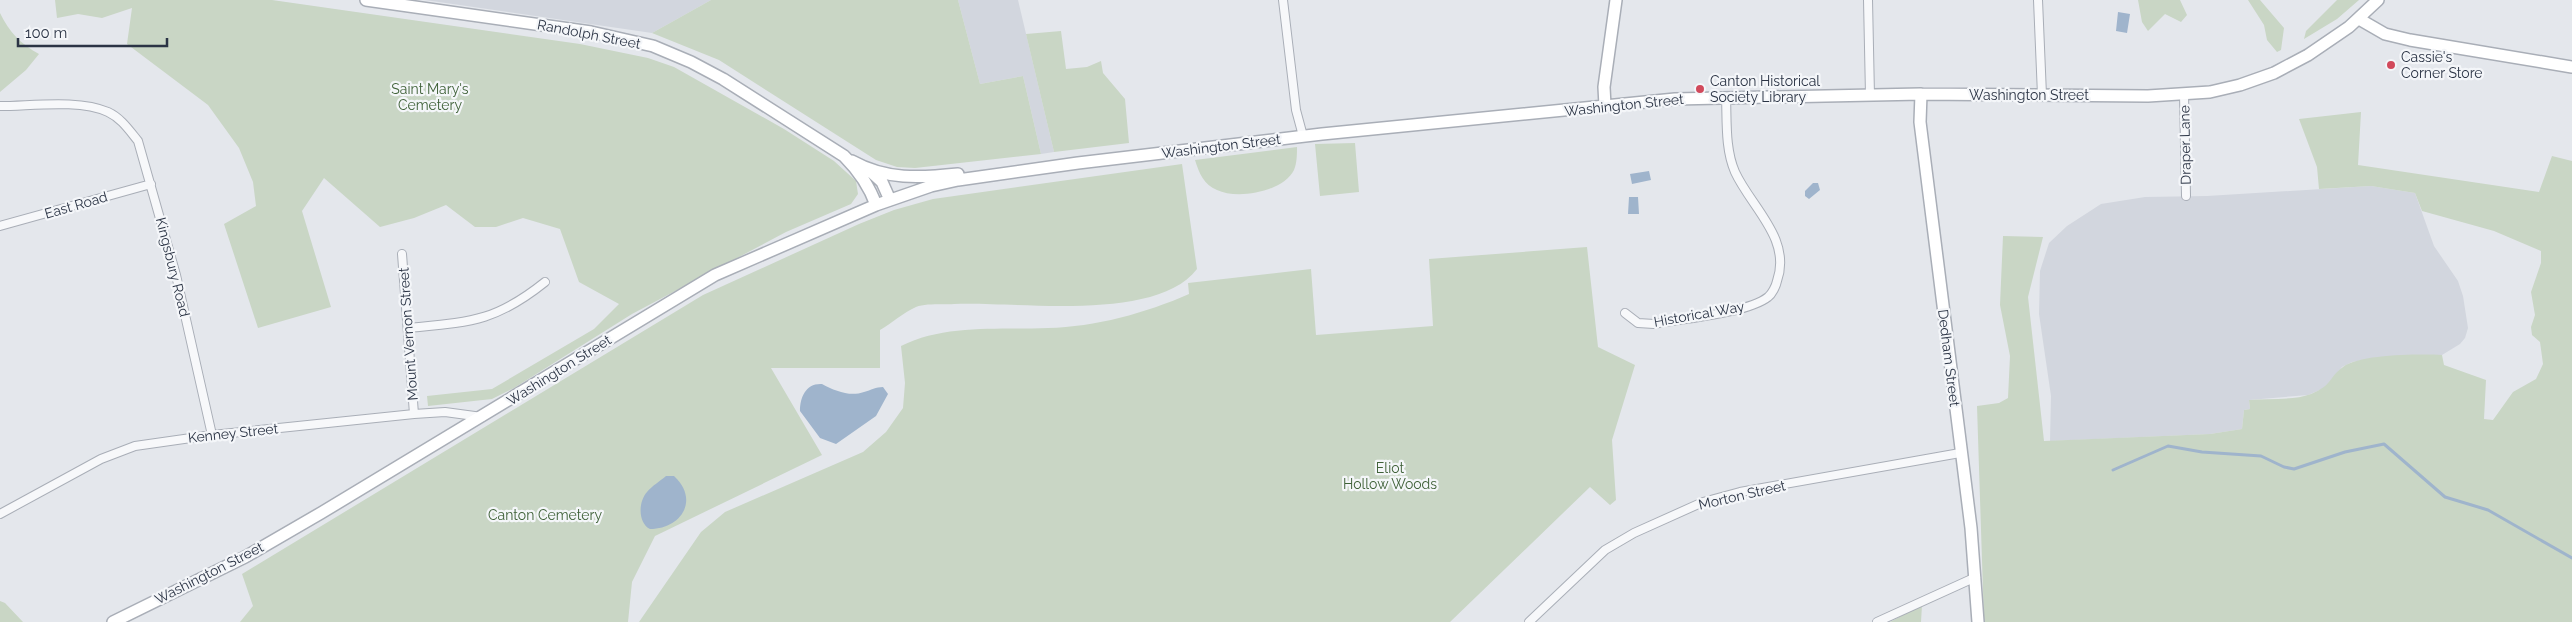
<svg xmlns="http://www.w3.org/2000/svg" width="2572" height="622" viewBox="0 0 2572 622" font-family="Raleway,sans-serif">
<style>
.built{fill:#d2d6de}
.green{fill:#c9d6c5}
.water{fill:#9fb4cc}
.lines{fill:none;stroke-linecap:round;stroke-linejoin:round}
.stream{stroke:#9fb4cc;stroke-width:3}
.street-casing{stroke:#a9aeb7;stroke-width:10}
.secondary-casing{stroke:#a9aeb7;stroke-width:14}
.street{stroke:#f7f8fa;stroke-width:8}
.secondary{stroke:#fff;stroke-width:11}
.poi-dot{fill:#d1495b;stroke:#f4f6f9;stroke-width:2}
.labels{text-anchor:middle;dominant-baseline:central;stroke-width:4.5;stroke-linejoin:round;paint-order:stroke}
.street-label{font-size:14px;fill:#2b3445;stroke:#f4f6f9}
.poi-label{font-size:14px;fill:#2b3445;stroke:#f4f6f9;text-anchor:start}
.park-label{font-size:14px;fill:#3f6138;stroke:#f4f6f9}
</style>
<rect width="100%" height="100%" fill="#e4e7ec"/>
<path class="built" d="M425,0h286l-59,33z
M958,0h60l36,152 -13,2 -18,-78 -43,8z
M2371,186l44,7 19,53 24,35 5,15 5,32 -3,10 -5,6 -18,11 -60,2 -30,5 -10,5 -15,20 -19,8 -59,5 1,9 -6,1 -2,19 -32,5 -160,7 1,-45 -12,-82 1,-43 9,-28 18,-17 34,-22 44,-7 62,-1z"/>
<path class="green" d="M55,0h217l308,44 68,14 26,9 110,62 50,32 22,20 2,13 -7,10 -65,28 -154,82 -118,74 -22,11 -64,7 -1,-10 65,-7 102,-60 25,-25 -40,-22 -19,-53 -37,-11 -27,9h-21l-29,-22 -32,13 -34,9 -56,-49 -22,33 29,96 -73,21 -34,-104 32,-18 -3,-24 -14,-34 -31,-43 -81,-61 5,-36 -30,10 -24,-4 -21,4z
M711,0h247l22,84 43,-8 18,78 -126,14 -18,-1 -21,-7 -157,-100 -67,-27z
M2138,0h42l7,15 -6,7 -16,-8 -17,17 -6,-9z
M2248,0h12l24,28 -3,22 -4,2 -10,-12 -3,-15z
M2337,0h22l-22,19 -33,20 2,-8z
M0,13c9,19 21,31 39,41l-13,16 -26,22z
M1061,31l5,38 21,-2 14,-6 2,12 22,26 4,44 -75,9 -28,-118z
M2361,112l-3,53 181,27 13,-36 20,5v461h-588l-7,-216 22,-3 9,-5 2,-42 -10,-51 3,-69 40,1 -15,60 16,144 166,-7 32,-5 2,-19 6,-1 -1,-9c19,-2 44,1 62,-6 22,-9 17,-16 32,-27 17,-13 77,-13 99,-12l2,10 42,15 -2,39 9,1 20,-28 23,-13 7,-15 -3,-22 -8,-7 -1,-8 4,-12 -4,-23 10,-29v-12l-47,-20 -72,-20 -7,-18 -44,-7 -52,3 -2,-22 -18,-48z
M1355,143l4,49 -39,4 -5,-52z
M1297,147c0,7 0,16 -3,23 -11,22 -57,30 -77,20 -13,-5 -18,-17 -22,-30z
M1182,164l15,105c-41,54 -181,32 -243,35 -11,1 -28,-1 -38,3 -12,5 -24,16 -36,23v38h-109l51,87 -167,81 -23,46 -4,40h-388l13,-16 -11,-32 461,-279 156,-71 35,-14 39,-11z
M1587,247l11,100 37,18 -23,75 4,60 -6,5 -20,-18 -140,135h-811l62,-90 24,-20 138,-60 23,-20 17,-24 2,-25 -4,-37c44,-22 98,-16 147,-18 47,-1 98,-15 141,-34l-1,-11 123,-14 5,66 117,-9 -4,-67z
M0,601l5,2 18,19h-23z
M1922,605l-1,17h-31z"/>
<path class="water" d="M2118,12l12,2 -3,19 -11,-2z
M1649,171l2,9 -19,4 -2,-10z
M1813,183h5l2,7 -11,9 -4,-3v-5z
M1629,197h9l1,17h-11z
M822,384c13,7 28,13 42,8 7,-2 12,-5 19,-5l5,7 -12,22 -40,28 -16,-6 -20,-27c0,-14 6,-28 22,-27z
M666,476h8c26,24 7,53 -24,53 -12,-6 -12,-27 -3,-37 5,-6 13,-11 19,-16z"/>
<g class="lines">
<path class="stream" d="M2113,470l55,-24 34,6 59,4 23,11 10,2 51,-17 39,-8 61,53 43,13 84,48"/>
<g class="street-casing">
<path id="street" d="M1283,0l13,110 7,26
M1868,0l2,95
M2038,0l4,95
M2184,94l2,102
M0,106c31,0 79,-7 108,6 13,6 21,18 30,29l38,134 36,160
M0,226l151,-42
M402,254l12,160
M1625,313l13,10 16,1c27,-5 94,-11 114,-27 4,-3 8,-11 9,-16 15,-42 -26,-74 -42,-109 -10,-23 -8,-51 -9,-75
M408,328c62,-6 87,-6 137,-46
M0,514l101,-55 34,-13 77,-11 202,-21 31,-2 37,5
M1529,622l76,-72 29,-17 69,-31 37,-10 220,-39
M1877,622l99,-45"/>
</g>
<g class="secondary-casing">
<path id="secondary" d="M366,0l225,32 62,14 38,16 32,17 121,77c15,15 25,29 32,49
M2359,19l26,15 25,6 162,27
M1921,94l-1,28 51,406 7,94
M1605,106l-1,-19 12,-87
M852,161c34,19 68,17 106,13
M870,171l12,11 8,18
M113,622l132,-65 76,-44 394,-238 161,-70 55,-19 27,-6 120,-17 244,-29 353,-35 246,-5 227,2 62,-4 30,-7 34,-12 34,-18 41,-28 29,-27"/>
</g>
<use href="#street" class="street"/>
<use href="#secondary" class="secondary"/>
</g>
<g class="poi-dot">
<circle cx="2391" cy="65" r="5"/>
<circle cx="1700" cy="89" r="5"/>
</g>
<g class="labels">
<g class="street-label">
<text transform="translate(589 34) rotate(11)">Randolph Street</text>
<text x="2029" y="95">Washington Street</text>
<text transform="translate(1624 105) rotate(-6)">Washington Street</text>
<text transform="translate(2185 145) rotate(-91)">Draper Lane</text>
<text transform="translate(1221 146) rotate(-7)">Washington Street</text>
<text transform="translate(76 205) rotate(-16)">East Road</text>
<text transform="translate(173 267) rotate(76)">Kingsbury Road</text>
<text transform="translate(1699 314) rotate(-10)">Historical Way</text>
<text transform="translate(408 334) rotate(-94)">Mount Vernon Street</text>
<text transform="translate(1949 358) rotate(83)">Dedham Street</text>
<text transform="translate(559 370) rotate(-32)">Washington Street</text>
<text transform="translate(233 433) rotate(-6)">Kenney Street</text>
<text transform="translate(1742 495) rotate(-13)">Morton Street</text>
<text transform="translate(209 573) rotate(-27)">Washington Street</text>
</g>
<g class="poi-label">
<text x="2401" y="57">Cassie's<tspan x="2401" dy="16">Corner Store</tspan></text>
<text x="1710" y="81">Canton Historical<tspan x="1710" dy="16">Society Library</tspan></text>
</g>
<g class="park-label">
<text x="430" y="89">Saint Mary's<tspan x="430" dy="16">Cemetery</tspan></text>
<text x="1390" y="468">Eliot<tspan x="1390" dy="16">Hollow Woods</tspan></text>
<text x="545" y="515">Canton Cemetery</text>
</g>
</g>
<path d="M18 38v8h149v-8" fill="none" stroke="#2b3445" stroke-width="2.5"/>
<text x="25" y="38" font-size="15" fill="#2b3445" stroke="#f4f6f9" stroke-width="4" paint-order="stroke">100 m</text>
</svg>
